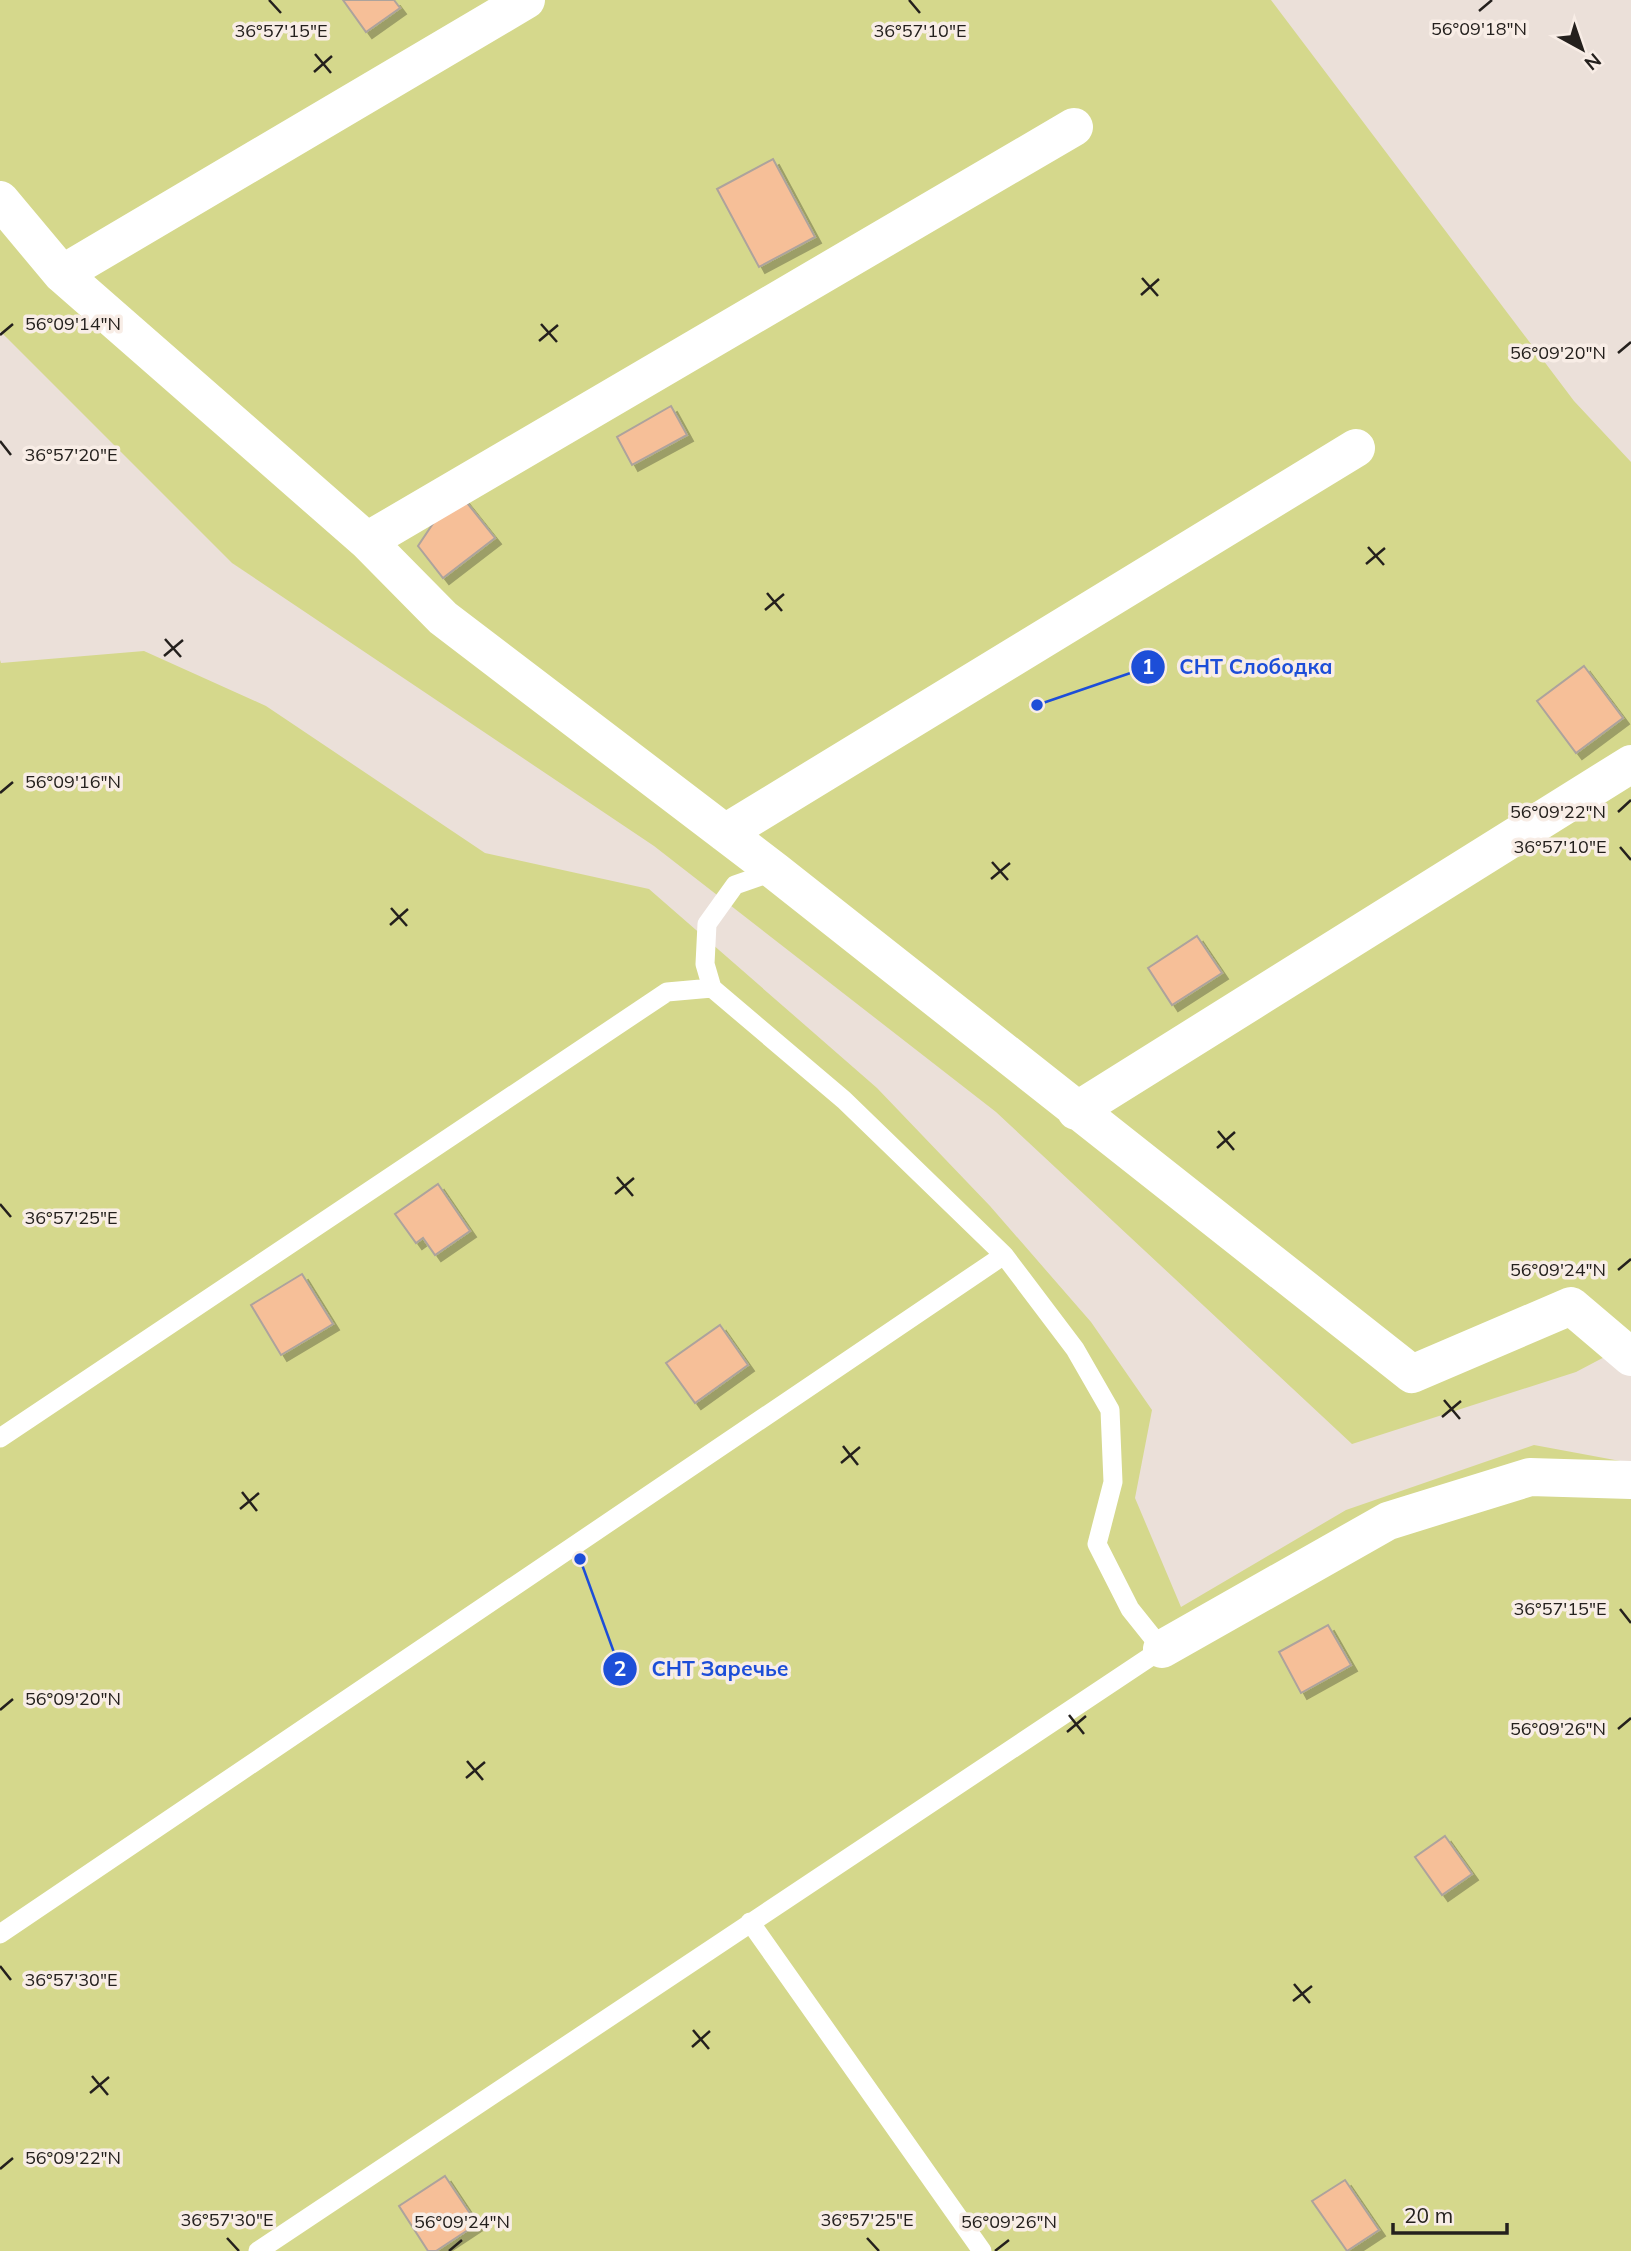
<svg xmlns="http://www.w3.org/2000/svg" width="1631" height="2251" viewBox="0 0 1631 2251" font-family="Mulish,sans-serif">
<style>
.green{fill:#d5d88c}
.building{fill:#f6bf98;stroke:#ada39c;stroke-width:2;filter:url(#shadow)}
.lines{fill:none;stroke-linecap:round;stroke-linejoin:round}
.service{stroke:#fff;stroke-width:19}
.minor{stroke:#fff;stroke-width:38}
.ticks{fill:none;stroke:#24201d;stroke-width:2.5}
.ticks-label{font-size:18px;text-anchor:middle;fill:#24201d;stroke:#f8ede6;stroke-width:7;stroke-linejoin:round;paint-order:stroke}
.leader{fill:none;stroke:#1d4ed8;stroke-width:2.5}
.callout-dot{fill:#1d4ed8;stroke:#f8ede6;stroke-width:2.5}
.mark-label{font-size:21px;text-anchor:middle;font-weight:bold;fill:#fff}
.callout-label{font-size:21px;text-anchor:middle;font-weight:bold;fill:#1d4ed8;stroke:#f8ede6;stroke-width:7;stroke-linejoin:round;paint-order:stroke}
</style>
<defs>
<filter id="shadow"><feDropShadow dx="6" dy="6" stdDeviation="0" flood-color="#0004"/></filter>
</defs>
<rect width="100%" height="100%" fill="#ebe0d9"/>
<path class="green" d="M0,0h1271l303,401 57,61v881l-55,29 -224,72 -356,-332 -342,-266 -422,-283 -232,-232z
M144,651l122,55 219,147 164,36 228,199 113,118 101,116 61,88 -17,88 46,109 165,-97 188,-65 97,18v788h-1631v-1591l1,3z"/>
<path class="building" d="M343,0h51l6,8 -34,24z
M773,159l42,78 -56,30 -42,-78z
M671,406l16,29 -55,30 -15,-28z
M456,489l39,49 -52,40 -25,-32z
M1584,666l39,52 -47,35 -39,-52z
M1197,936l25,37 -50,32 -24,-37z
M438,1184l32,47 -35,24 -12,-17 -7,5 -21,-29z
M302,1274l31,50 -52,31 -30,-50z
M720,1325l28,40 -53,38 -29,-40z
M1328,1625l23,40 -50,28 -22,-41z
M1445,1836l27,38 -30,21 -27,-38z
M445,2176l32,48 -41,27h-8l-29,-45z
M1345,2180l34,50 -32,21 -35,-50z"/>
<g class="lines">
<path class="service" d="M712,988l-7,-24 2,-40 28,-39 40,-14
M0,1438l667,-446 45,-4 132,112 160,155
M750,1922l232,329
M0,1934l1004,-679 71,94 35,61 3,72 -16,62 33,65 32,40 -904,602"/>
<path class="minor" d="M0,200l62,74 305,267 76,77 332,253 637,503 159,-68 60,51
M62,274l464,-274
M367,541l707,-414
M725,833l631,-385
M1076,1111l555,-347
M1162,1649l226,-128 142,-44 101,3"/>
</g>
<path class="ticks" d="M269,0l12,13M909,0l11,13M1479,11l13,-11M315,54l16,19M314,72l18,-16M1142,278l16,18M1141,295l18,-16M541,324l16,18M0,335l13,-11M539,341l19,-16M1618,353l13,-11M0,441l11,14M1368,547l16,18M1366,564l19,-16M767,593l15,18M765,610l19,-16M165,639l16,18M164,656l19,-16M0,793l13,-11M1618,812l13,-12M1620,847l11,13M992,862l16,18M991,879l19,-16M391,908l16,18M390,925l18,-16M1218,1131l16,19M1217,1148l18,-16M617,1177l16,19M615,1194l19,-16M0,1204l11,13M1618,1270l13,-11M1444,1400l16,19M1442,1417l19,-16M843,1446l15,19M841,1463l19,-16M242,1492l15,19M240,1509l19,-16M1620,1609l11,14M0,1710l13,-11M1069,1715l15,19M1618,1729l13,-11M1067,1732l19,-16M467,1761l16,19M466,1778l19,-16M0,1966l11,14M1294,1984l16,19M1293,2001l19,-15M693,2030l16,19M692,2047l18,-16M92,2076l16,19M90,2093l19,-16M0,2169l13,-11M227,2238l12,13M867,2238l12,13M449,2251l13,-11M995,2251l14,-11"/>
<g class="ticks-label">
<text x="1479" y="35">56°09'18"N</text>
<text x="281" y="37">36°57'15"E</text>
<text x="920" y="37">36°57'10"E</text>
<text x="73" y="330">56°09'14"N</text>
<text x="1558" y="359">56°09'20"N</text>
<text x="71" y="461">36°57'20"E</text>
<text x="73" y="788">56°09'16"N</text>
<text x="1558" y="818">56°09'22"N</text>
<text x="1560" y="853">36°57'10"E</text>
<text x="71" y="1224">36°57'25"E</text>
<text x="1558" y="1276">56°09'24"N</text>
<text x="1560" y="1615">36°57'15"E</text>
<text x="73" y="1705">56°09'20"N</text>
<text x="1558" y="1735">56°09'26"N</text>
<text x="71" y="1986">36°57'30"E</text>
<text x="73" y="2164">56°09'22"N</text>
<text x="227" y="2226">36°57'30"E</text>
<text x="867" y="2226">36°57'25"E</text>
<text x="462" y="2228">56°09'24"N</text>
<text x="1009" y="2228">56°09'26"N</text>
</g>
<path class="leader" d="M1037 705L1148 667M580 1559L620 1669"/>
<g class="callout-dot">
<circle cx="1037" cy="705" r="7"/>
<circle cx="580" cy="1559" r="7"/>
<circle cx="1148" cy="667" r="18"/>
<circle cx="620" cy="1669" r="18"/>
</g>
<g class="mark-label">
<text x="1148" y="674">1</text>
<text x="620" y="1676">2</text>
</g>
<g class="callout-label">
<text x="1256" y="674">СНТ Слободка</text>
<text x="720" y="1676">СНТ Заречье</text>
</g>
<g transform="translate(1582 49) rotate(140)" stroke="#f8ede6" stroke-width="5" paint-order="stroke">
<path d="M0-5L12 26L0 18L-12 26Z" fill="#24201d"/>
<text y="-10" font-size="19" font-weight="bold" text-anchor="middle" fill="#24201d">N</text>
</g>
<path d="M1393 2223v10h114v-10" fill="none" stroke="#24201d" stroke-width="3.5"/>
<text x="1404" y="2223" font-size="21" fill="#24201d" stroke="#f8ede6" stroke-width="5" paint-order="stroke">20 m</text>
</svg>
